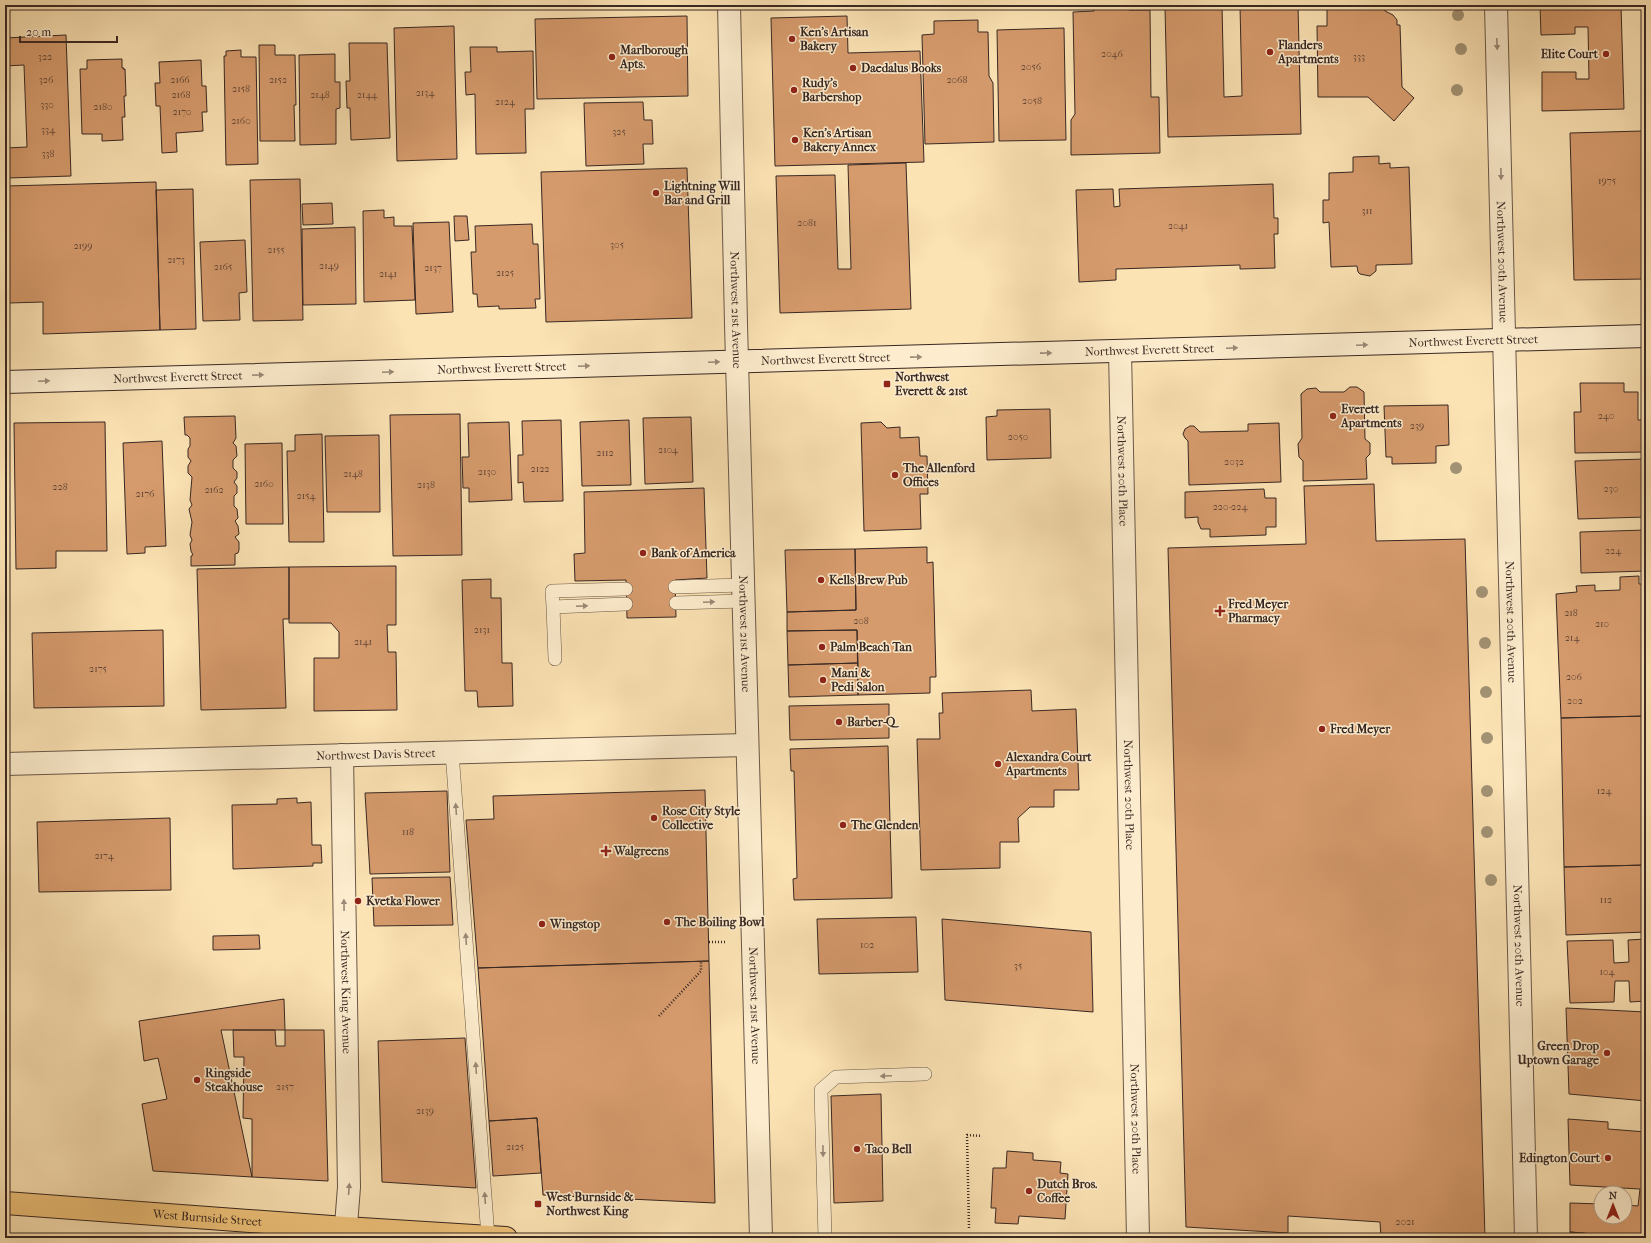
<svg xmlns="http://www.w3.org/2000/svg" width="1651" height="1243" viewBox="0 0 1651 1243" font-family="'IM FELL French Canon',serif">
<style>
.building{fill:#d69b6d;stroke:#382823}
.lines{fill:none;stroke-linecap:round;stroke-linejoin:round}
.service-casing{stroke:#695747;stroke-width:14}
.minor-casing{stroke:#695747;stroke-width:24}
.tertiary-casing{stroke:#695747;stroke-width:24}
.secondary-casing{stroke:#382823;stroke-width:24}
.primary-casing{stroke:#382823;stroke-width:24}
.path{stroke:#382823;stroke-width:2.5;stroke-dasharray:1 2;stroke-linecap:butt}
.service{stroke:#fdedce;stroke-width:13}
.minor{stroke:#fdedce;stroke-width:22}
.tertiary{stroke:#fdedce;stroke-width:22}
.secondary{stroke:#fdedce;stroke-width:22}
.primary{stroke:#eec27a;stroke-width:22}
.tree{fill:#a29274}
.oneway{fill:#9a8a78}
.poi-dot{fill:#8f2418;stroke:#fdedce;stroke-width:1.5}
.labels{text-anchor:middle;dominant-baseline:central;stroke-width:3;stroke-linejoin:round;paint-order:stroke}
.number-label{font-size:10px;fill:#604536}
.poi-label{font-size:12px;font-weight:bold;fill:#382823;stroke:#fdedce;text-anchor:start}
.street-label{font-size:12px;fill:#382823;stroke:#fdedce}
</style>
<rect width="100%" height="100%" fill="#fce3b4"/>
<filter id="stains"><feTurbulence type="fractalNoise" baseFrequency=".005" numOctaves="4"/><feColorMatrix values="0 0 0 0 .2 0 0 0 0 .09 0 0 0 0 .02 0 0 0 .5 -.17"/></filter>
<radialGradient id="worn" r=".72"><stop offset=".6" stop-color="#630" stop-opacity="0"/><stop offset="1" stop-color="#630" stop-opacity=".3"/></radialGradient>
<path class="building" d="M1298,5l3,129 -133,3 -3,-129 57,-2 2,91 18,-1 -2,-90z
M1540,5h81l3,104 -82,2v-39h34v7h13l-1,-52h-13v7l-34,1z
M1129,7v3h21l1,87h8l1,56 -89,2v-35l4,-6 -2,-102 21,-1v-3z
M1385,7v4l8,4 4,5v5h3l2,62 12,11 -20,23 -26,-24h-50l-1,-71h10v-18z
M687,16l1,80 -151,3 -2,-80z
M847,16l1,37 72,-2 4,111 -149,4 -4,-148z
M978,20v12h10l1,44 4,7 1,59 -69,2 -3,-109 12,-1v-13z
M454,26l3,133 -60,2 -3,-133z
M1064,28l2,112 -67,1 -2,-111z
M66,35l5,141 -64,2 -1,-30 21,-1 -3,-82 -19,1v-28z
M349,43h38l3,95 -39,2 -1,-32h-3l-1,-27h4z
M259,45h16v10h20l1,50h-2l1,36h-35z
M470,47h27v5l36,-1 1,58h-9l1,44 -50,1 -1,-60 -9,1 -1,-23h6z
M241,50v7h15l2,107 -32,1 -2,-109h2v-5z
M335,54v28h5v26l-4,1v35l-36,1 -1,-90z
M122,59v9h2v2l1,-1 1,27h-2l1,21h-3l1,23 -21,1v-7h-20l-2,-65h7v-9z
M201,60l1,26h4l1,26h-5l1,19 -27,2 1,19 -15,1 -2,-47h-4l-1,-23h5l-1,-21z
M643,102l1,18h8l1,24h-10l1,20 -58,2 -2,-63z
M1642,131l2,98 2,-1v51l-72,1 -4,-147z
M1379,156v8l11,-1v5l19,-1 3,97 -36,1v6l-6,5 -10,-2 -2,-2 -1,-6 -26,1 -2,-45 -6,1v-23h6v-27l24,-1v-15z
M906,163l5,146 -131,4 -4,-137 59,-1 3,94h13l-3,-104z
M687,168l5,150 -146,4 -5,-150z
M300,179l3,141 -50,1 -3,-141z
M156,182l4,148 -117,4v-32l-34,1 -3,-117z
M1273,184l1,34h4v16h-4l1,34 -35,1v-4l-124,4v11l-37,2 -3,-92 37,-1 1,18 6,-1 -1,-17z
M193,189l3,140 -36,1 -4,-140z
M332,203l1,21 -30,1 -1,-21z
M384,210v8l10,-1v9h18l3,74 -51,2 -1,-91z
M454,216h13l2,24 -14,1z
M449,222l4,90 -37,2 -3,-91z
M532,224l1,20h5l2,55h-5l1,9 -37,1v-3l-21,1 -1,-13h-4l-2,-42h5l-1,-26z
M355,227l1,77 -53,1 -1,-76z
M245,240l2,52 -8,1 1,27 -37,1 -3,-79z
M1580,383h44v9h14v28h8v32l-71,1 -1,-41h7z
M1350,387h7l7,5 1,47 5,4v11l-4,4 1,21 -64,2v-20l-4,-4 -1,-13 4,-6 -1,-44 6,-5 9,-1 4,4h24z
M1448,405l1,40 -13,1v17l-44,1v-7h-6l-2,-51z
M1050,409l1,49 -64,2 -1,-43 11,-1v-6z
M460,414l2,141 -69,1 -3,-141z
M235,416l1,22 -3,5 3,3 1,10 -4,4v8l4,4v6l-3,4 3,4v7l-3,3v10l3,3 1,9 -3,3 3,5 1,8 -4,3 4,5v8l-1,3 -3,1v11l-44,1v-10l2,-1 -2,-4 -1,-7 2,-4 -2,-5 2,-13 -3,-13 3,-4 -2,-5 2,-23 -4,-4v-7l3,-5 -3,-4v-8l2,-3v-8l-3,-3h-2l-1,-18z
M691,417l2,65 -48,2 -2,-66z
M561,420l2,81 -39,1 -1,-20 -5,1v-28h5l-1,-34z
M629,420l2,65 -49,1 -2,-64z
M105,422l2,129h-51v17l-40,1 -2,-146z
M509,422l3,78 -43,2v-14h-6l-1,-31h7l-1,-34z
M881,422l6,6 13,-1v11l19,-1 1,19h7l1,38h-8l1,35 -57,2 -3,-108z
M1279,423l2,59 -92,3 -1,-44 -3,-3 -2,-4 2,-5 5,-3h4l6,6 48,-1v-7z
M322,434l2,108h-35l-2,-91h8v-16z
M379,435l1,77h-53l-2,-76z
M162,441l4,105 -21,1v6l-18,1 -4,-111z
M282,443l1,81h-37l-1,-80z
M1646,459v58l-68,2 -3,-58z
M1374,484l2,57 89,-2 20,699h-104l-1,-16 -92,-6v17l-102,-6 -18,-679 138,-4 -2,-58z
M704,488l3,90 -32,2 1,37 -49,1 -1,-38 -51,1 -1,-27 11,-1 -1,-61z
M1264,489l1,9h11v29h-10v8l-56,2v-8h-9l-3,-7v-5l-13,1v-26z
M1646,530v41l-65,2 -1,-41z
M927,547v16l6,-1 3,115h-6v16l-72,2 -1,-65 -70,1v-19l69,-2 -1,-61z
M855,549l1,61 -69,2 -2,-62z
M396,566v59h-9l1,27h8l1,58 -83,1v-53h25v-26l-8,-9h-42v-56z
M289,567v52h-6l3,89 -85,2 -4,-141z
M1639,576v8h7v132l-85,2 -5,-124 21,-2 -1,-6 19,-1v6l25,-1v-13z
M491,579v19h10l1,65h10l1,43 -35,1 -1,-16h-12l-3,-111z
M163,630l1,76 -130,2 -2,-75z
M857,630l1,33 -70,2 -1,-34z
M858,663v32l-69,2 -1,-32z
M1031,690l1,21 44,-2 3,81h-25v17h-24l-12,11 1,24h-19v26l-79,2 -4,-131h23l-1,-26h4l-1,-20z
M889,704v34l-99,2 -1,-34z
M1646,716v149l-82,2 -3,-149z
M888,746l4,152 -98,2 -1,-21 4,-1 -3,-107h-3l-1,-22z
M705,790l4,171 -231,7 -12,-148 28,-1 -1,-23z
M447,791l3,81 -80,2 -5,-81z
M297,798v5l14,-1 1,43h9l1,18h-9v3l-80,3 -1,-64 45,-1v-5z
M170,818l1,72 -132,2 -2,-70z
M1646,865v67l-80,3 -2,-68z
M450,877l3,48 -79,1 -2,-48z
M916,917l2,55 -99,2 -2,-55z
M942,919l149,13 2,80 -148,-12z
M259,935l1,14 -47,1v-14z
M1646,939v62l-16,1 -1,-21h-14l-1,21 -44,1 -3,-62 46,-1 1,23 15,-1 -1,-22z
M709,961l6,242 -172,-8 -6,-77 -48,3 -11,-153z
M284,999l1,31h-64l31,147 -99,-6 -11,-67 25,-5 -9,-41 -14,3 -5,-40z
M1566,1008l80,4v89l-77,-7z
M233,1030h42l1,16h9v-16h39l4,151 -76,-4v-58l-9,-1 1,-61h-10z
M465,1038l11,150 -94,-6 -4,-141z
M881,1094l2,107 -49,2 -3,-107z
M537,1118l4,55 -48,3 -4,-55z
M1568,1119l40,3v7l38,3v106l-76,-6v-29l31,1v13h24v-12l13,1 2,-17 -70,-4z
M1007,1151l26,2v7l28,2 -1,11 8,1 -3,45 -46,-3 -1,8 -23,-1 1,-15h-5l2,-40h13z
M1570,1232l65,6h-65z"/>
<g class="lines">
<g class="service-casing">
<path id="service" d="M675,587l68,-2
M676,603l67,-2
M553,607l-1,-16 74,-2
M555,659l-2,-52 73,-3
M452,752l36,485
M825,1238l-4,-148 15,-13 89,-3"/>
</g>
<g class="minor-casing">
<g id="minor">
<path id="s1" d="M1496,5l30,1233"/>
<path id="s2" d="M1120,351l18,887"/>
<path id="s3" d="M342,755l7,432 -4,51"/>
<path id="s4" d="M5,764l742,-19"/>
</g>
</g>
<g class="tertiary-casing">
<g id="tertiary">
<path id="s5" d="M729,5l7,319 25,914"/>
</g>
</g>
<g class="secondary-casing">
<g id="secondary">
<path id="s6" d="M5,382l1641,-46"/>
</g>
</g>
<g class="primary-casing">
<g id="primary">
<path id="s7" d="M5,1203l340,25 161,10"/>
</g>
</g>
<path class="path" d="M709,942h17
M659,1016l42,-45v-9
M969,1228l-2,-93 15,1"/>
<use href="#service" class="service"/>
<use href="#minor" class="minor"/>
<use href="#tertiary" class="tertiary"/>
<use href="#secondary" class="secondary"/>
<use href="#primary" class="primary"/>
</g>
<g class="tree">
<circle cx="1458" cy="15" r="6"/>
<circle cx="1461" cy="49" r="6"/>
<circle cx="1457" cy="90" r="6"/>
<circle cx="1456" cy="468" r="6"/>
<circle cx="1482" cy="592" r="6"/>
<circle cx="1485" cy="643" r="6"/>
<circle cx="1486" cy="692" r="6"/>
<circle cx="1487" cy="738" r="6"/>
<circle cx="1487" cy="791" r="6"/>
<circle cx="1487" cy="832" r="6"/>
<circle cx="1491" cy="880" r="6"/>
</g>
<defs><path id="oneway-solid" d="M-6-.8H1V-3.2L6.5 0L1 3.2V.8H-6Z"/></defs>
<g class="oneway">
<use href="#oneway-solid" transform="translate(1497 44) rotate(88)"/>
<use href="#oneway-solid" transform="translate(1501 174) rotate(89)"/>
<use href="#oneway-solid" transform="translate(1362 345) rotate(-2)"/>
<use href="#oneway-solid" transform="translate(1232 348) rotate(-2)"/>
<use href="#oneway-solid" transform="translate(1046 353) rotate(-1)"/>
<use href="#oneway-solid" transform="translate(916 357) rotate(-1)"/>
<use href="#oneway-solid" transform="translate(714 362) rotate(-2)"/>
<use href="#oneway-solid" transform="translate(584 366) rotate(-2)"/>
<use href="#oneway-solid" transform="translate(388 372) rotate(-2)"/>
<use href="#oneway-solid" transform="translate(258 375) rotate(-2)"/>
<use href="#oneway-solid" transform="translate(44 381) rotate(-2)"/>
<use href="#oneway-solid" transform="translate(709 602) rotate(-2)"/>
<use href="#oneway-solid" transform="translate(582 606) rotate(-2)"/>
<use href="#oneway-solid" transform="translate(456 809) rotate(-94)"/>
<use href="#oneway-solid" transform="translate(344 905) rotate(-91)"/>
<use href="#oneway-solid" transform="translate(466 939) rotate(-94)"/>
<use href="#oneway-solid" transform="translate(476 1068) rotate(-94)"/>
<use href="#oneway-solid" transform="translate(886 1076) rotate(178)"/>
<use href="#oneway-solid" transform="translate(823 1151) rotate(89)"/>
<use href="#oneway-solid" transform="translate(349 1189) rotate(-86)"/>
<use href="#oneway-solid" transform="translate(485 1198) rotate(-94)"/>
</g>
<g class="poi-dot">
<circle cx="792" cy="39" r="4"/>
<circle cx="1270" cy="52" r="4"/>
<circle cx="1606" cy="54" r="4"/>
<circle cx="612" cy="57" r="4"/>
<circle cx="853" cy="68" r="4"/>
<circle cx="794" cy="90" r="4"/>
<circle cx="795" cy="140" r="4"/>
<circle cx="656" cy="193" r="4"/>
<rect x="883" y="380" width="8" height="8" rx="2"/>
<circle cx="1333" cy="416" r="4"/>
<circle cx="895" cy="475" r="4"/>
<circle cx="643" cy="553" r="4"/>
<circle cx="821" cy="580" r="4"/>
<path d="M1218 605h4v4h4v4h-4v4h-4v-4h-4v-4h4z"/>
<circle cx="822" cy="647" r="4"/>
<circle cx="823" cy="680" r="4"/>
<circle cx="839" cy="722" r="4"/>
<circle cx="1322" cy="729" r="4"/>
<circle cx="998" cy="764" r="4"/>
<circle cx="654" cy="818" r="4"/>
<circle cx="843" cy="825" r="4"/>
<path d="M604 845h4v4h4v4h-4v4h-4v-4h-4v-4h4z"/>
<circle cx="358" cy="901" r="4"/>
<circle cx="667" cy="922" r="4"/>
<circle cx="542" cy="924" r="4"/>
<circle cx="1607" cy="1053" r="4"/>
<circle cx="197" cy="1080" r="4"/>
<circle cx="857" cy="1149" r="4"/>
<circle cx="1608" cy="1158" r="4"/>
<circle cx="1029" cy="1191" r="4"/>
<rect x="534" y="1200" width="8" height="8" rx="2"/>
</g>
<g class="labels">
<g class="number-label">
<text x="1112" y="54">2046</text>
<text x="45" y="57">322</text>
<text x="1359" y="57">333</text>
<text x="1031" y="67">2056</text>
<text x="46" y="80">326</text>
<text x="180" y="80">2166</text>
<text x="278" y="80">2152</text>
<text x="957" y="80">2068</text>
<text x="241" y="89">2158</text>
<text x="425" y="93">2134</text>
<text x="181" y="95">2168</text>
<text x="320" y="95">2148</text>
<text x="367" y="95">2144</text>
<text x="1032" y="101">2058</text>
<text x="505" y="102">2124</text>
<text x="47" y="105">330</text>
<text x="103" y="107">2180</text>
<text x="182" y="112">2170</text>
<text x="241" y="121">2160</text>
<text x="48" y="130">334</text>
<text x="619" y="132">325</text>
<text x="48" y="154">338</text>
<text x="1607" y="181">1975</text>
<text x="1367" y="211">311</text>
<text x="807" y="223">2081</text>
<text x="1178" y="226">2041</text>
<text x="617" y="245">305</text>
<text x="83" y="246">2199</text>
<text x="276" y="250">2155</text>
<text x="176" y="260">2173</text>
<text x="329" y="266">2149</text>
<text x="223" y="267">2165</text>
<text x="433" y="268">2137</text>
<text x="505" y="273">2125</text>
<text x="388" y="274">2141</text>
<text x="1606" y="416">240</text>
<text x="1417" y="426">239</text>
<text x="1018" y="437">2050</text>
<text x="668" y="450">2104</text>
<text x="605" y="453">2112</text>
<text x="1234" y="462">2032</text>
<text x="540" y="469">2122</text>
<text x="487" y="472">2130</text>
<text x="353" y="474">2148</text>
<text x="264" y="484">2160</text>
<text x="426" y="485">2138</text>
<text x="60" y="487">228</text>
<text x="1611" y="489">230</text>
<text x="214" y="490">2162</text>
<text x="145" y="494">2176</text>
<text x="306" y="496">2154</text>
<text x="1230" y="507">220-224</text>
<text x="1613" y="551">224</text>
<text x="1571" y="613">218</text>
<text x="861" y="621">208</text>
<text x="1602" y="624">210</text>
<text x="482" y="630">2131</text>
<text x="1572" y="638">214</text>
<text x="363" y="642">2141</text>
<text x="98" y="669">2175</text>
<text x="1574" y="677">206</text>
<text x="1575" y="701">202</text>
<text x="1604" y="791">124</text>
<text x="408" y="832">118</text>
<text x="104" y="856">2174</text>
<text x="1606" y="900">112</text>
<text x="867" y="945">102</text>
<text x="1018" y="966">35</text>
<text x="1607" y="972">104</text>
<text x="285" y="1087">2157</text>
<text x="425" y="1111">2139</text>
<text x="515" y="1147">2125</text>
<text x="1405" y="1222">2021</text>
</g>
<g class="poi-label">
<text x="800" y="32">Ken's Artisan<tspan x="800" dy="14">Bakery</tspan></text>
<text x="1278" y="45">Flanders<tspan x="1278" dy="14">Apartments</tspan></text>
<text x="620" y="50">Marlborough<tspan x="620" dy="14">Apts.</tspan></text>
<text x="1598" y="54" text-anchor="end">Elite Court</text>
<text x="861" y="68">Daedalus Books</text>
<text x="802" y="83">Rudy's<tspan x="802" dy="14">Barbershop</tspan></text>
<text x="803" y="133">Ken's Artisan<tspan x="803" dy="14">Bakery Annex</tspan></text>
<text x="664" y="186">Lightning Will<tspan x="664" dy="14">Bar and Grill</tspan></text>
<text x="895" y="377">Northwest<tspan x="895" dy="14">Everett &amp; 21st</tspan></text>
<text x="1341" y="409">Everett<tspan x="1341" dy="14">Apartments</tspan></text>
<text x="903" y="468">The Allenford<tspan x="903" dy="14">Offices</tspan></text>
<text x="651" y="553">Bank of America</text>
<text x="829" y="580">Kells Brew Pub</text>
<text x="1228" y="604">Fred Meyer<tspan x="1228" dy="14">Pharmacy</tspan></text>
<text x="830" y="647">Palm Beach Tan</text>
<text x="831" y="673">Mani &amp;<tspan x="831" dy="14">Pedi Salon</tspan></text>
<text x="847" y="722">Barber-Q</text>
<text x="1330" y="729">Fred Meyer</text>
<text x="1006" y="757">Alexandra Court<tspan x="1006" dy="14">Apartments</tspan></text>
<text x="662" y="811">Rose City Style<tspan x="662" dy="14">Collective</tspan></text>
<text x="851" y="825">The Glenden</text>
<text x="614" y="851">Walgreens</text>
<text x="366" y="901">Kvetka Flower</text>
<text x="675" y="922">The Boiling Bowl</text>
<text x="550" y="924">Wingstop</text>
<text x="1599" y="1046" text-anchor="end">Green Drop<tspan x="1599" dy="14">Uptown Garage</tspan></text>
<text x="205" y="1073">Ringside<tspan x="205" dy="14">Steakhouse</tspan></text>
<text x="865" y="1149">Taco Bell</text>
<text x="1600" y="1158" text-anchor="end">Edington Court</text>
<text x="1037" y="1184">Dutch Bros.<tspan x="1037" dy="14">Coffee</tspan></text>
<text x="546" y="1197">West Burnside &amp;<tspan x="546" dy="14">Northwest King</tspan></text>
</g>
<g class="street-label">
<text stroke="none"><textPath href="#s1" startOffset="257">Northwest 20th Avenue</textPath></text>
<text stroke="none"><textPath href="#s5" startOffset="305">Northwest 21st Avenue</textPath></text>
<text stroke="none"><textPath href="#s6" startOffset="1469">Northwest Everett Street</textPath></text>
<text stroke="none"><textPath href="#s6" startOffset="1145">Northwest Everett Street</textPath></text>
<text stroke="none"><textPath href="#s6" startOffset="821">Northwest Everett Street</textPath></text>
<text stroke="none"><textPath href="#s6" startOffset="497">Northwest Everett Street</textPath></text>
<text stroke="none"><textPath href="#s6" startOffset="173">Northwest Everett Street</textPath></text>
<text stroke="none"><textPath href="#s2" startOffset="120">Northwest 20th Place</textPath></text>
<text stroke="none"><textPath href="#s1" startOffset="617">Northwest 20th Avenue</textPath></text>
<text stroke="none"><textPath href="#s5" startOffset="629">Northwest 21st Avenue</textPath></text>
<text stroke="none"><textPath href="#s4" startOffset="371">Northwest Davis Street</textPath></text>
<text stroke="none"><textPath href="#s2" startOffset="444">Northwest 20th Place</textPath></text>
<text stroke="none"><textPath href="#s1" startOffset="941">Northwest 20th Avenue</textPath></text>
<text stroke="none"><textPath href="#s3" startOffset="237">Northwest King Avenue</textPath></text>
<text stroke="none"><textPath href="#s5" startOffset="1001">Northwest 21st Avenue</textPath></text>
<text stroke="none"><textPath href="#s2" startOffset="768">Northwest 20th Place</textPath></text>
<text stroke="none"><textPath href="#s7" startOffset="203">West Burnside Street</textPath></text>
</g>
</g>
<rect width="1651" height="1243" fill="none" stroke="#fce3b4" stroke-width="20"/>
<rect x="6" y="6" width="1639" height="1231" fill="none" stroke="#382823" stroke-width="2"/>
<rect x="10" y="10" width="1631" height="1223" fill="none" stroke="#382823"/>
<g transform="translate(1613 1205)"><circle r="19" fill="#fdedce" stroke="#ae9e8a"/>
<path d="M0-3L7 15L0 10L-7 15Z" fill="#8f2418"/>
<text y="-6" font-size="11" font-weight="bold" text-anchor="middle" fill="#382823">N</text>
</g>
<path d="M20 36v6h97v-6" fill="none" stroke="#382823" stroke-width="2"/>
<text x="26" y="36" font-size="12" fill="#382823" stroke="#fdedce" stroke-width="3" paint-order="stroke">20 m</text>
<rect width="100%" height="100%" filter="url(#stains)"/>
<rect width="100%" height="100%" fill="url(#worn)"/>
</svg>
